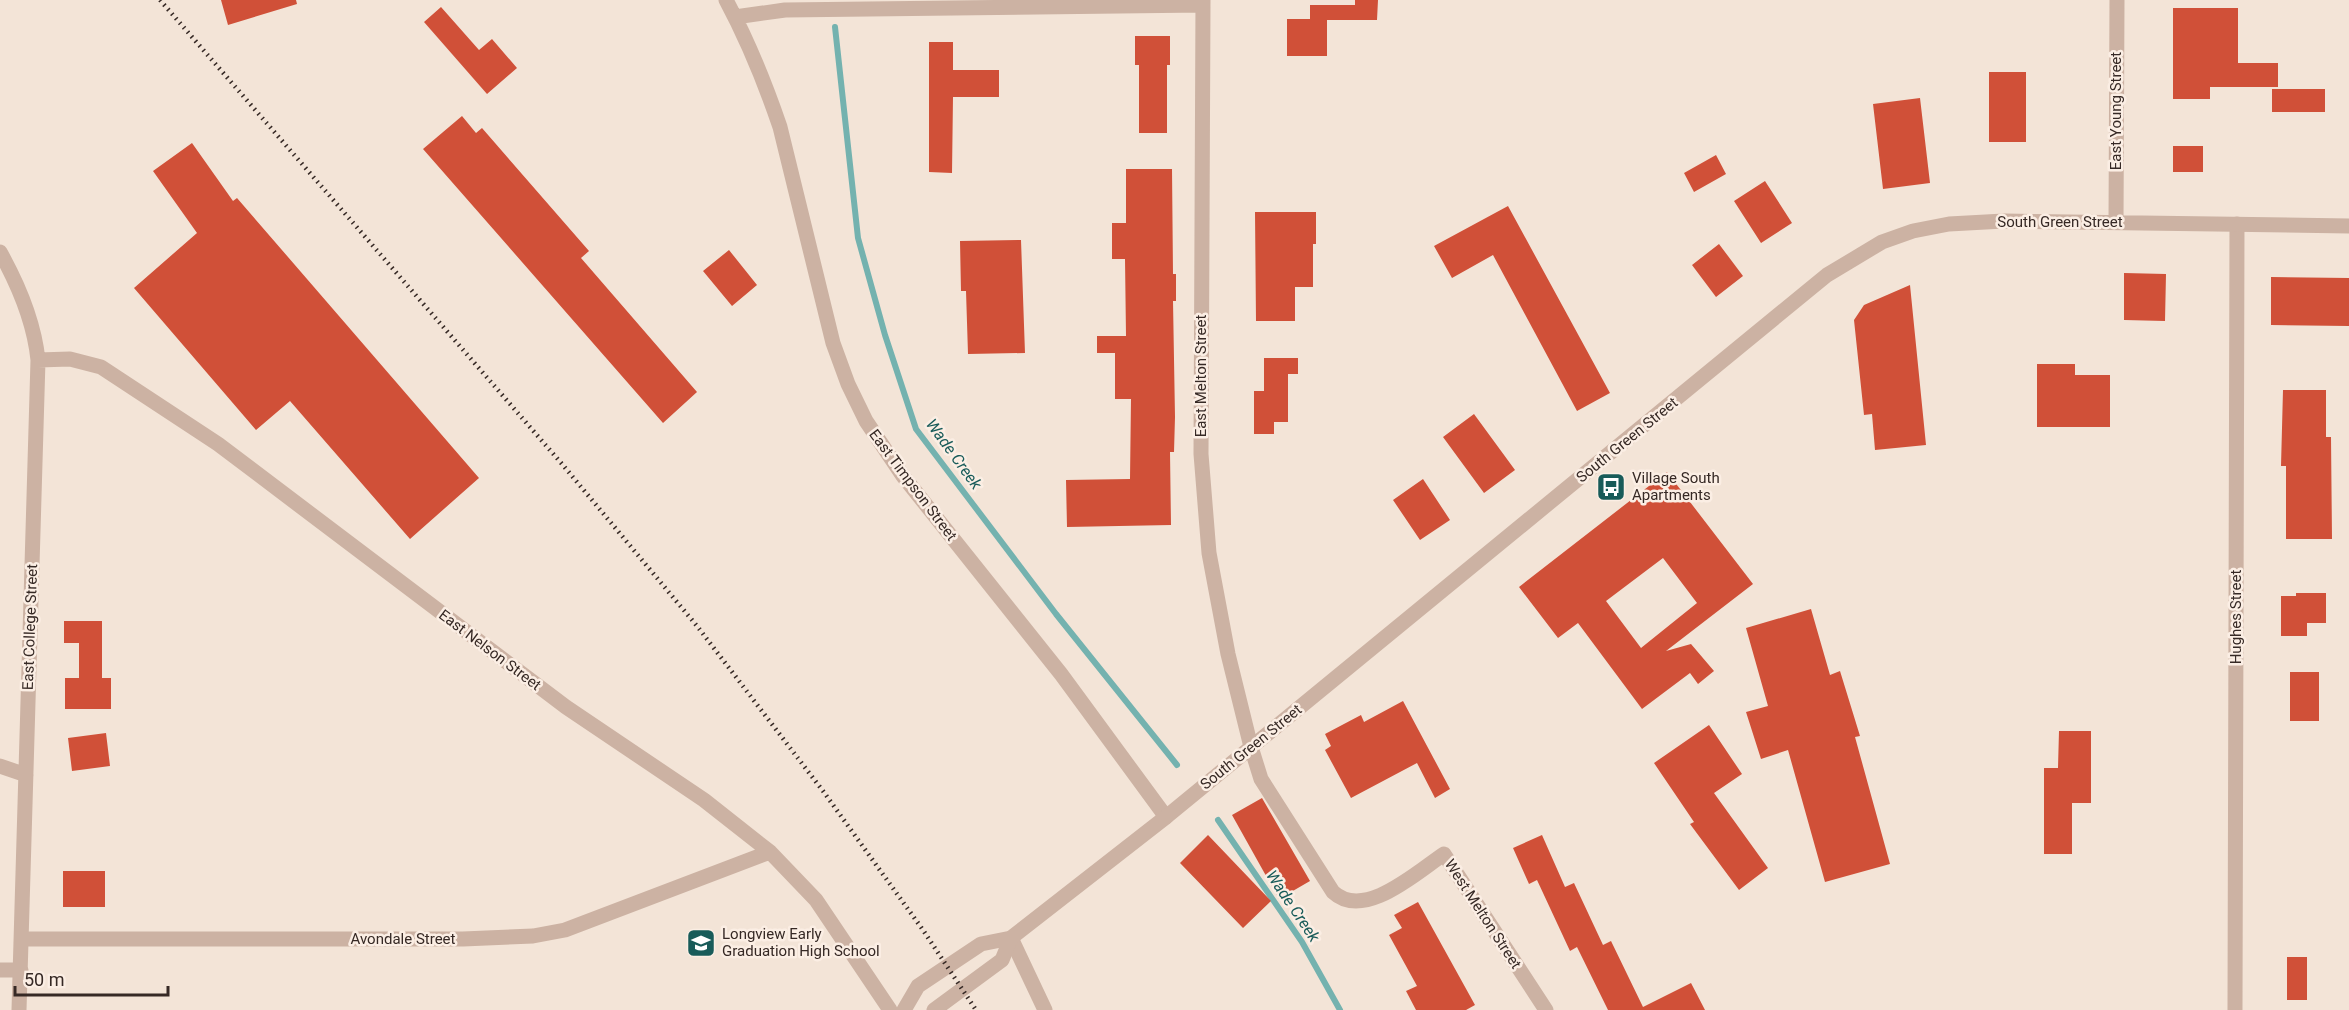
<svg xmlns="http://www.w3.org/2000/svg" width="2349" height="1010" viewBox="0 0 2349 1010" font-family="Roboto,sans-serif">
<style>
.lines{fill:none;stroke-linecap:round;stroke-linejoin:round}
.stream{stroke:#74b2af;stroke-width:6}
.building{fill:#d05038;fill-rule:evenodd}
.minor{stroke:#ccb2a3;stroke-width:15}
.tertiary{stroke:#ccb2a3;stroke-width:15}
.rail{stroke:#362925;stroke-width:4.5;stroke-dasharray:1.5 4.5;stroke-linecap:butt}
.labels{text-anchor:middle;dominant-baseline:central;stroke-width:5;stroke-linejoin:round;paint-order:stroke}
.street-label{font-size:15px;fill:#362925;stroke:#fbeee4}
.poi-label{font-size:15px;fill:#362925;stroke:#fbeee4;text-anchor:start}
.water-label{font-size:16px;font-style:italic;fill:#185b59;stroke:#fbeee4}
</style>
<rect width="100%" height="100%" fill="#f3e4d7"/>
<g class="lines">
<path class="stream" d="M835,27l23,211 27,97 31,94 140,185 121,151
M1218,820l84,122 38,68"/>
</g>
<path class="building" d="M221,0h75l1,4 -69,21z
M1355,0h23l-1,20h-50v36h-40v-37h23v-14h45z
M441,7l38,43 13,-11 25,29 -30,26 -63,-72z
M2173,8h65v55h40v24h-68v12h-37z
M1135,36h35v29h-3v68h-28v-68h-4z
M929,42h24v28h46v27h-46l-1,76 -23,-1z
M1989,72h37v70h-37z
M2272,89h53v23h-53z
M1920,98l10,85 -47,6 -10,-85z
M462,116l14,17 6,-5 107,123 -8,7 116,134 -34,31 -240,-274z
M192,143l41,58 4,-3 242,280 -69,61 -120,-138 -34,29 -122,-142 63,-55 -44,-62z
M2173,146h30v26h-30z
M1716,155l10,19 -32,18 -10,-19z
M1126,169h46l1,105h3v27h-3l2,116 -1,35h-4l1,73 -104,2 -1,-47 64,-1 1,-80h-16v-46h-18v-17h29l-1,-77h-13v-36h14z
M1765,181l27,42 -31,20 -27,-42z
M1508,206l102,187 -33,18 -84,-156 -41,23 -18,-32z
M1255,212h61v32h-3v43h-18v34h-39z
M1021,240l4,113 -57,1 -2,-63h-5l-1,-50z
M1719,244l24,32 -27,21 -24,-32z
M729,250l28,35 -25,21 -29,-35z
M2124,273l42,1 -1,47 -41,-1z
M2271,277l78,1v48l-78,-1z
M1910,285l16,160 -51,5 -3,-36 -8,1 -10,-95 10,-15z
M1264,358h34v16h-10v48h-14v12h-20v-43h10z
M2037,364h38v11h35v52h-73z
M2283,390h43v47h5l1,102h-46v-73h-5z
M1474,414l41,56 -31,23 -41,-56z
M1667,472l86,112 -87,67 25,-7 23,27 -16,13 -8,-11 -48,36 -64,-86 -20,15 -39,-51zM1663,558l34,45 -56,45 -35,-47z
M1423,479l27,41 -30,20 -27,-40z
M2296,593h30v30h-19v13h-26v-40h15z
M1811,609l19,66 10,-4 20,65 -5,1 35,127 -65,18 -37,-132 -27,9 -15,-47 22,-6 -22,-78z
M64,621h38v57h9v31h-46v-31h14v-35h-15z
M2290,672h29v49h-29z
M1403,701l47,88 -15,9 -18,-35 -66,35 -26,-48 6,-4 -6,-12 36,-19 3,7z
M1709,725l33,49 -28,19 54,75 -29,22 -49,-66 4,-2 -40,-59z
M2059,731h32v72h-19v51h-28v-86h14z
M106,733l4,33 -38,5 -4,-33z
M1262,798l48,83 -31,18 -47,-84z
M1208,835l63,66 -28,27 -63,-65z
M1542,835l23,52 9,-4 29,62 8,-4 32,66 48,-24 14,27h-97l-31,-63 -7,4 -33,-71 -8,4 -16,-36z
M63,871h42v36h-42z
M1418,902l57,103 -9,5h-50l-10,-19 11,-5 -28,-51 13,-7 -8,-13z
M2287,957h20v43h-20z"/>
<g class="lines">
<path class="minor" d="M726,0c22,41 39,83 54,127l53,216 15,41 18,37 37,55 158,198 105,143
M1203,0l-2,454 8,99 19,101 23,93 10,32 72,113c31,29 84,-20 111,-38l102,156
M735,17l50,-7 418,-5
M0,252c19,34 34,69 38,108l-19,650
M38,360l32,-1 31,8 117,77 348,263 138,93 66,52 46,48 74,110
M0,766l26,9
M1011,938l34,72
M22,939h441l70,-3 32,-6 205,-78
M0,970h21
M2235,1010l2,-786"/>
<path class="tertiary" d="M2116,222l1,-222
M904,1010l14,-24 63,-42 30,-6 155,-121 639,-524 22,-18 55,-33 31,-11 36,-7 55,-3 345,5
M934,1010l68,-50 9,-22"/>
<path class="rail" d="M160,0l402,464 135,162 126,165 100,139 53,80"/>
</g>
<defs>
<g id="bus-square" transform="scale(1.5)"><rect x="-9" y="-9" width="18" height="18" rx="4" fill="#185b59" stroke="#fbeee4"/><path d="M-5-6H5V4H4V6H2V4H-2V6H-4V4H-5ZM-3.5-4V0h7V-4ZM-3.5 1.2v1.5H-2V1.2ZM2 1.2v1.5H3.5V1.2Z" fill="#fff"/></g>
<g id="school-square" transform="scale(1.5)"><rect x="-9" y="-9" width="18" height="18" rx="4" fill="#185b59" stroke="#fbeee4"/><path d="M0-5L7-2L0 1L-7-2ZM-4 1L0 2.5L4 1V4Q0 6-4 4Z" fill="#fff"/></g>
</defs>
<g fill-rule="evenodd">
<use href="#bus-square" x="1611" y="487"/>
<use href="#school-square" x="701" y="943"/>
</g>
<g class="labels">
<g class="street-label">
<text transform="translate(2116 111) rotate(-90)">East Young Street</text>
<text x="2060" y="222">South Green Street</text>
<text transform="translate(1201 376) rotate(-90)">East Melton Street</text>
<text transform="translate(1627 440) rotate(-39)">South Green Street</text>
<text transform="translate(913 485) rotate(53)">East Timpson Street</text>
<text transform="translate(2236 617) rotate(-90)">Hughes Street</text>
<text transform="translate(30 627) rotate(-88)">East College Street</text>
<text transform="translate(490 650) rotate(37)">East Nelson Street</text>
<text transform="translate(1251 747) rotate(-39)">South Green Street</text>
<text transform="translate(1483 914) rotate(57)">West Melton Street</text>
<text x="403" y="939">Avondale Street</text>
</g>
<g class="poi-label">
<text x="1632" y="478">Village South<tspan x="1632" dy="17">Apartments</tspan></text>
<text x="722" y="934">Longview Early<tspan x="722" dy="17">Graduation High School</tspan></text>
</g>
<g class="water-label">
<text transform="translate(954 454) rotate(54)">Wade Creek</text>
<text transform="translate(1293 906) rotate(56)">Wade Creek</text>
</g>
</g>
<path d="M15 986v9h153v-9" fill="none" stroke="#362925" stroke-width="3"/>
<text x="24" y="986" font-size="18" fill="#362925" stroke="#fbeee4" stroke-width="4.5" paint-order="stroke">50 m</text>
</svg>
